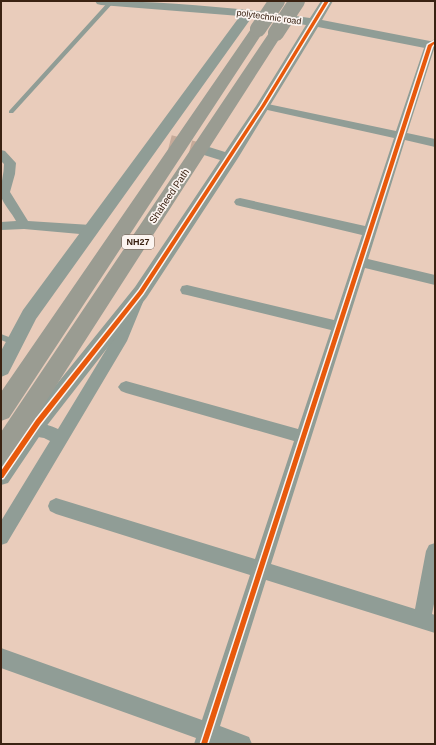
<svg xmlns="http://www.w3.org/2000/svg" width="436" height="745" viewBox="0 0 436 745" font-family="Helvetica,sans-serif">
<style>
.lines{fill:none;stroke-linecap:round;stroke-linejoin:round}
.tertiary-tunnel{stroke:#c6aa99;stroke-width:14;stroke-dasharray:14 7;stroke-linecap:butt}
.service{fill:#909d96;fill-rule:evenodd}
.minor{fill:#909d96;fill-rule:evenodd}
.tertiary{fill:#909d96;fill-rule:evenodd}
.trunk{fill:#9a9c92;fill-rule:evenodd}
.trunk-bridge{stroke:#9a9c92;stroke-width:16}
.cycleway-casing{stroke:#fbf4f0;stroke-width:3}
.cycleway{fill:#e8590c;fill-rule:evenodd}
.labels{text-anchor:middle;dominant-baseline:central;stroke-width:3.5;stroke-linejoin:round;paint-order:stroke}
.far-street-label{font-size:9px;fill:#3a2212;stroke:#fbf4f0}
.shield{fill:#fbf4f0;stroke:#746155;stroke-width:1}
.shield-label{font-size:9px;font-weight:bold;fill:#3a2212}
.street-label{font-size:10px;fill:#3a2212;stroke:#fbf4f0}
</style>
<rect width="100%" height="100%" fill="#e9ccbb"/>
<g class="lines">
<path class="tertiary-tunnel" d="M170,142l39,10"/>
<path class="service" d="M109,1l5,1 -101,111h-4v-2z
M1,334l13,5 1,2 -1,2 -3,1 -10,-4z"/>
<path class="minor" d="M435,39v7l-28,87 28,6v8l-30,-7 -37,119 67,16v10l-70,-17 -94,296 144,45 11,-58 3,-6 6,-2v56l-3,15 3,1v18l-169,-53 -46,146 29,11 3,7h-58l2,-6 -195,-70v-20l201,72 48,-145 -194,-61 -6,-3 -2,-5 2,-5 6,-3 199,61 39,-118 -168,-48 -5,-2 -3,-4 3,-4 5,-2 172,48 33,-99 -144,-35 -5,-1 -2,-4 2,-4 5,-1 147,35 28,-85 -122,-29 -4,-1 -2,-3 2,-3 4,-1 125,28 29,-88 -131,-29 -6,-3 6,-3 133,28 29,-86z
M1,150l4,1 11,12 -1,11 -5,18 18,29 63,4 5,2 1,3 -1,3 -5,2 -67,-6 -23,1v-8l15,-1c-4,-8 -13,-17 -15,-25 -1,-11 3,-21 3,-32l-3,-3z
M136,297l5,1 2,4 -16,39 -120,202 -6,2v-24l49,-80 -6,-3 -18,-3 -2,-5 2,-5c11,-3 22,-1 32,4l57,-94 16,-37z"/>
<path class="tertiary" d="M95,1c72,0 144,7 215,17l11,-17h12l-11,19 113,22v8l-117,-23 -80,131 -91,139 -102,131 -37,55 -7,2v-26l30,-43 104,-129 85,-127 -16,-5 -2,-3 2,-3 5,-2 16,5 31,-46 50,-81 -54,-8 -216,302 -28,55 -7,3v-26l22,-41 217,-294 -139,-11 -4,-1z"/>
<path class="trunk" d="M258,25l5,1 2,3 -256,389 -8,3v-29l252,-366z
M276,29l5,1 2,3 -274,426 -8,3v-30l268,-399 2,-3z"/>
<path class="trunk-bridge" d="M258,29l19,-28
M276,33l21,-32"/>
<g class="cycleway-casing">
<path id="cycleway" d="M325,1h4l-64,105 -122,187 -103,131 -37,54h-2v-7l35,-51 103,-129 122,-185z
M435,41v2l-3,3 -225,698h-6l227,-699z"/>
</g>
<use href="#cycleway" class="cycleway"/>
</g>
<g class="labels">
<g class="far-street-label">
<text transform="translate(269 17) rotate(8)">polytechnic road</text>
</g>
<rect class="shield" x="122" y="235" width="32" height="14" rx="3"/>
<g class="shield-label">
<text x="138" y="242">NH27</text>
</g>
<g class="street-label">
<text transform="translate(169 196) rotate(-56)">Shaheed Path</text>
</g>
</g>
<rect width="436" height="745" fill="none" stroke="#3a2212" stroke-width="4"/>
</svg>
